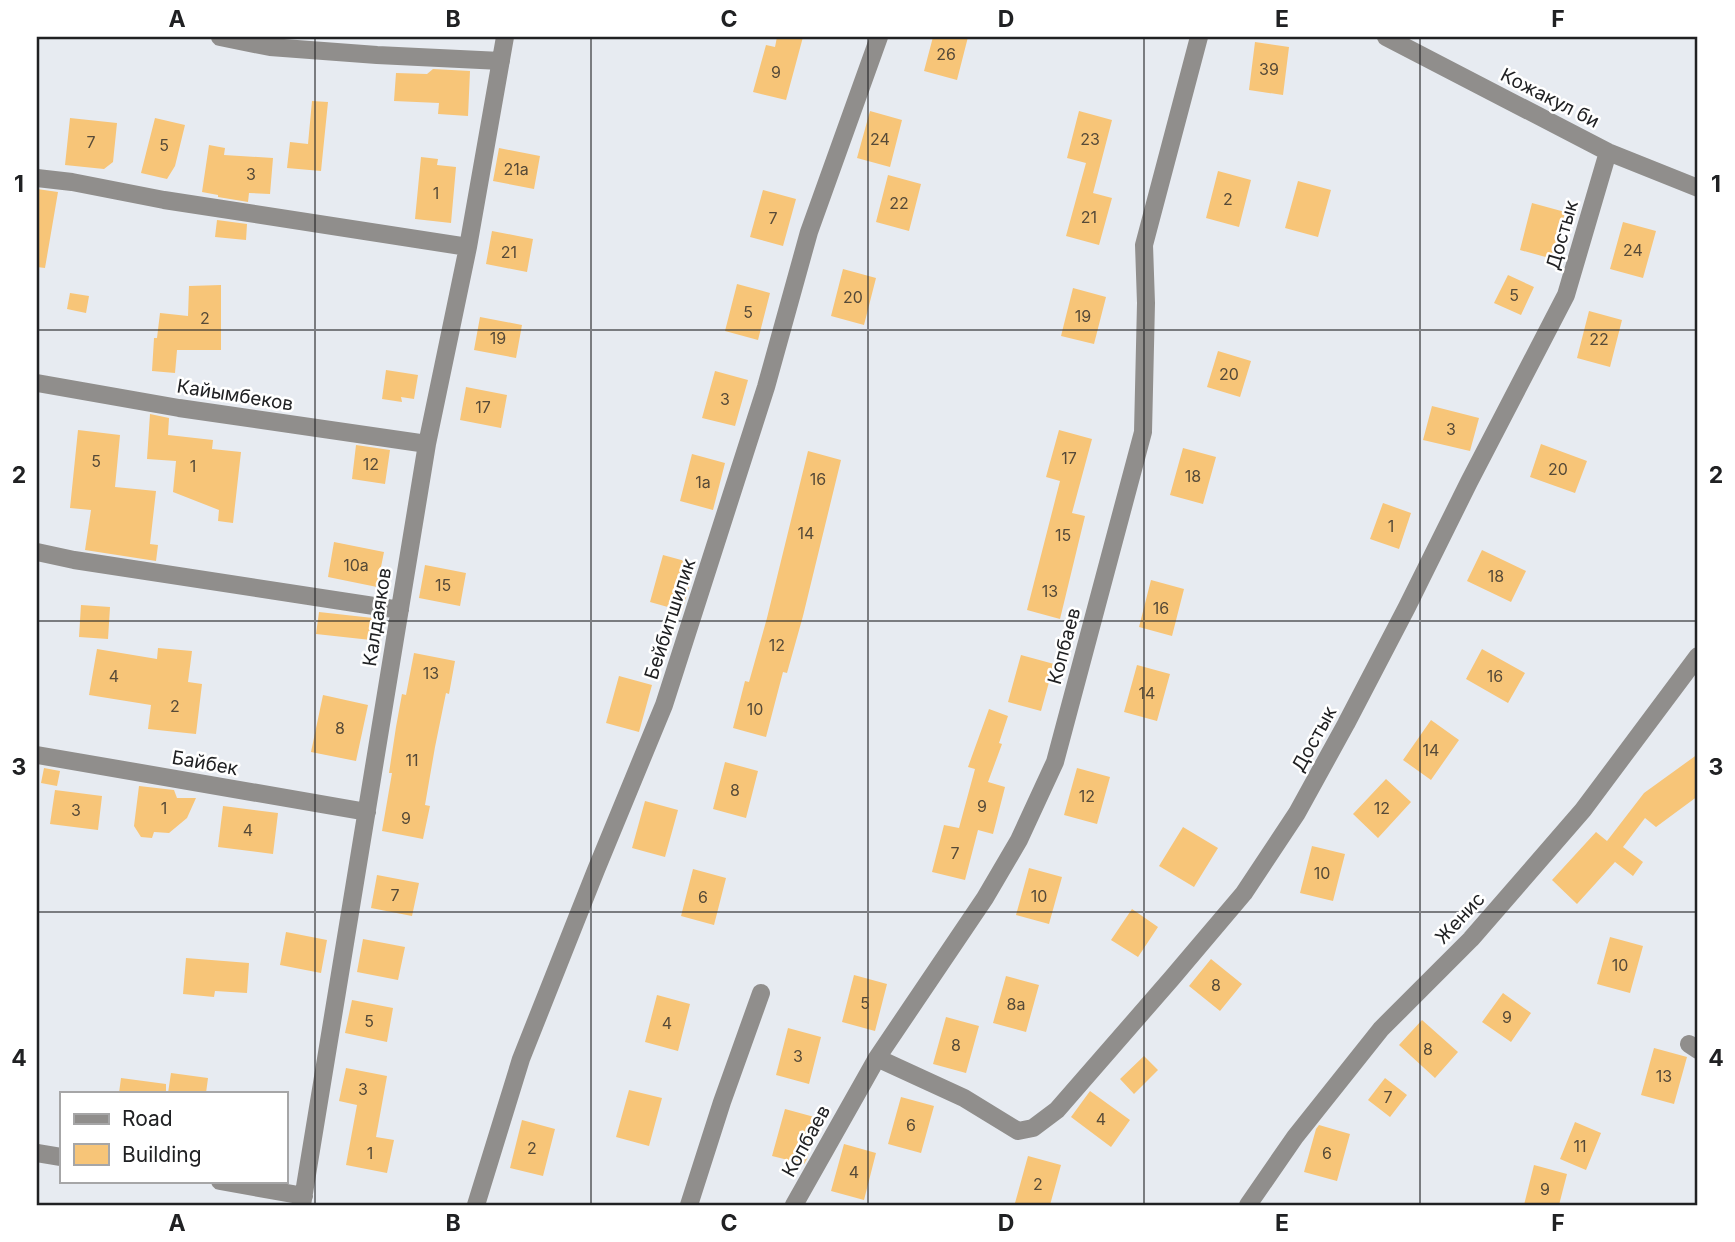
<svg xmlns="http://www.w3.org/2000/svg" width="1735" height="1242" viewBox="0 0 1735 1242" font-family="Inter,sans-serif">
<style>
.building{fill:#f7c578}
.lines{fill:none;stroke-linecap:round;stroke-linejoin:round}
.minor{stroke:#908e8c;stroke-width:18}
.grid{fill:none;stroke:#202123;stroke-width:2;stroke-opacity:0.55}
.labels{text-anchor:middle;dominant-baseline:central;stroke-width:5;stroke-linejoin:round;paint-order:stroke}
.number-label{font-size:16px;fill:#564a38}
.street-label{font-size:19px;fill:#202123;stroke:#fff}
.neatline{fill:none;stroke:#202123;stroke-width:2.5}
.grid-label{font-size:23px;text-anchor:middle;font-weight:bold;fill:#202123}
</style>
<rect width="100%" height="100%" fill="#e7ebf1"/>
<path class="building" d="M777,37h26l-17,63 -33,-8 13,-47 9,2z
M933,37h35l-11,43 -33,-9z
M1255,42l34,5 -6,48 -34,-5z
M433,69l37,2 -2,45 -30,-2 1,-11 -45,-2 2,-28 31,1z
M312,101l16,1 -7,69 -34,-3 3,-26 18,2z
M870,111l32,9 -12,47 -33,-9z
M1079,111l33,9 -19,73 19,5 -13,47 -33,-9 20,-73 -19,-5z
M70,118l47,5 -4,39 -9,7 -39,-4z
M155,118l30,7 -10,41 -8,13 -26,-6z
M209,145l16,3 -1,7 49,3 -3,36 -21,-1 -1,9 -30,-5v-2l-16,-3z
M499,148l41,8 -6,33 -41,-8z
M421,157l17,2 -1,6 19,2 -5,56 -36,-4z
M1218,171l33,9 -12,47 -33,-9z
M888,175l33,9 -12,47 -33,-9z
M1298,181l33,9 -13,47 -33,-9z
M37,189l21,3 -13,76 -8,-1z
M763,190l33,9 -13,47 -33,-9z
M1532,203l33,9 -12,47 -33,-9z
M217,220l30,4 -1,16 -31,-3z
M1623,222l33,9 -13,47 -33,-9z
M492,231l41,8 -6,33 -41,-8z
M843,269l33,9 -12,47 -33,-9z
M1508,275l26,12 -13,28 -27,-12z
M737,284l33,9 -12,47 -33,-9z
M221,285v65h-44l-2,23 -23,-2 2,-33h3l3,-25 28,3 1,-30z
M1073,288l33,9 -12,47 -33,-8z
M70,293l19,3 -3,17 -19,-4z
M1589,311l33,9 -12,47 -33,-9z
M480,317l42,8 -6,33 -42,-8z
M1218,351l33,10 -11,36 -33,-10z
M386,370l32,5 -4,24 -13,-2 1,5 -20,-3z
M715,371l33,9 -13,46 -33,-8z
M466,387l41,8 -6,33 -41,-8z
M1432,406l47,12 -9,33 -47,-11z
M150,414l19,4 -1,17 45,5 -1,9 29,3 -8,71 -15,-2 1,-11 -46,-18 3,-31 -29,-2z
M78,430l42,5 -5,52 41,4 -6,53 8,1 -2,16 -71,-11 6,-40 -21,-2z
M1059,430l33,9 -20,74 13,3 -25,103 -33,-9 33,-129 -14,-4z
M1541,444l46,17 -12,32 -45,-16z
M356,445l34,5 -5,34 -33,-5z
M1183,448l33,9 -13,47 -33,-9z
M808,451l33,9 -38,156 -16,57 -4,-1 -17,65 -33,-9 12,-47 4,1 18,-64z
M692,454l33,9 -12,47 -33,-9z
M1383,503l28,10 -12,36 -29,-10z
M334,542l50,10 -7,35 -49,-10z
M1482,550l44,21 -15,31 -44,-21z
M663,555l33,9 -14,47 -32,-9z
M425,565l41,8 -6,33 -41,-8z
M1151,580l33,9 -12,47 -33,-9z
M81,605l29,2 -2,32 -29,-2z
M319,612l63,7 -2,22 -64,-7z
M158,648l34,3 -4,31 14,2 -6,50 -48,-5 3,-24 -62,-10 8,-46 60,10z
M1482,649l43,24 -17,30 -42,-24z
M414,653l41,8 -6,33 -3,-1 -11,54 -10,58 5,1 -7,33 -41,-8 10,-58h-3l7,-46 6,-33 4,1z
M1021,655l33,9 -13,47 -33,-9z
M1137,665l33,9 -13,47 -33,-9z
M619,676l33,9 -13,47 -33,-9z
M323,695l45,10 -12,56 -45,-9z
M989,709l19,7 -9,27 3,1 -14,38 17,5 -12,47 -15,-4 -13,50 -33,-8 12,-47 15,3 16,-59 -7,-2z
M1431,720l28,20 -28,40 -28,-20z
M1698,754v42l-42,31 -11,-9 -22,29 20,15 -10,14 -18,-14 -38,42 -25,-24 44,-48 11,9 37,-48z
M725,762l33,9 -12,47 -33,-9z
M44,768l16,3 -3,15 -16,-3z
M1077,768l33,9 -13,47 -33,-9z
M1386,779l25,23 -33,36 -25,-24z
M139,786l35,4 3,8h19l-9,20 -18,15 -15,-1 -2,6 -11,-1 -7,-11z
M55,790l47,6 -4,34 -48,-6z
M645,801l33,9 -13,47 -33,-9z
M223,806l55,7 -5,41 -55,-7z
M1183,827l35,21 -24,39 -35,-21z
M1312,846l33,8 -12,47 -33,-8z
M1029,868l33,9 -13,47 -33,-9z
M693,869l33,9 -12,47 -33,-9z
M377,875l42,8 -7,33 -41,-8z
M1132,909l26,18 -20,30 -27,-17z
M286,932l41,8 -6,33 -41,-8z
M1610,937l33,9 -13,47 -33,-9z
M363,939l42,8 -7,33 -41,-8z
M186,958l63,5 -2,30 -32,-2 -1,6 -31,-3z
M1211,959l31,25 -22,27 -31,-25z
M854,975l33,9 -12,47 -33,-9z
M1006,976l33,9 -13,47 -33,-9z
M1503,993l28,20 -20,29 -29,-20z
M657,995l33,9 -12,47 -33,-9z
M352,1000l41,8 -6,34 -42,-9z
M946,1017l33,9 -13,47 -33,-9z
M1422,1020l36,32 -23,26 -36,-33z
M788,1028l33,9 -12,47 -33,-9z
M1654,1048l33,9 -13,47 -33,-9z
M1144,1056l14,14 -24,24 -14,-15z
M346,1068l41,8 -11,61 18,3 -7,33 -41,-8 11,-60 -18,-4z
M171,1073l37,5 -2,15h-38z
M121,1078l45,6v9h-47z
M1385,1078l22,17 -17,22 -22,-17z
M629,1090l33,8 -13,48 -33,-9z
M1090,1091l40,29 -19,27 -40,-30z
M901,1097l33,9 -13,47 -33,-9z
M785,1109l33,9 -11,41 -3,5 -32,-8z
M522,1120l33,9 -12,47 -33,-8z
M1575,1122l26,11 -15,37 -26,-11z
M1319,1125l31,9 -13,47 -33,-9 12,-43z
M844,1144l32,9 -12,47 -33,-9z
M1028,1156l33,9 -11,40h-25l-10,-2z
M1534,1165l33,9 -8,31h-35z"/>
<g class="lines">
<path class="minor" d="M220,37l50,10 107,8 124,6
M1386,37l222,115 90,36
M37,178l35,4 92,18 304,47
M37,383l142,25 248,36
M37,552l37,8 326,50
M37,755l330,57
M1689,1044l9,6
M877,1058l87,40 54,33 15,-3 24,-18 115,-132 72,-85 53,-80 49,-89 61,-117 62,-125 97,-187 42,-143
M37,1153l24,4
M220,1181l84,15
M302,1205l125,-761 41,-197 37,-210
M476,1205l45,-146 75,-189 68,-165 102,-318 43,-155 70,-195
M689,1205l33,-103 39,-109
M794,1205l83,-147 108,-160 34,-58 36,-78 88,-330 3,-129 -2,-58 55,-208
M1248,1205l47,-68 86,-108 90,-90 112,-129 115,-154"/>
</g>
<path class="grid" d="M315,37v1168M591,37v1168M868,37v1168M1144,37v1168M1420,37v1168M37,330h1661M37,621h1661M37,912h1661"/>
<g class="labels">
<g class="number-label">
<text x="946" y="54">26</text>
<text x="1269" y="69">39</text>
<text x="776" y="72">9</text>
<text x="880" y="139">24</text>
<text x="1090" y="139">23</text>
<text x="91" y="142">7</text>
<text x="164" y="145">5</text>
<text x="516" y="169">21а</text>
<text x="251" y="174">3</text>
<text x="436" y="193">1</text>
<text x="1228" y="199">2</text>
<text x="899" y="203">22</text>
<text x="1089" y="217">21</text>
<text x="773" y="218">7</text>
<text x="1633" y="250">24</text>
<text x="509" y="252">21</text>
<text x="1514" y="295">5</text>
<text x="853" y="297">20</text>
<text x="748" y="312">5</text>
<text x="1083" y="316">19</text>
<text x="205" y="318">2</text>
<text x="498" y="338">19</text>
<text x="1599" y="339">22</text>
<text x="1229" y="374">20</text>
<text x="725" y="399">3</text>
<text x="483" y="407">17</text>
<text x="1451" y="429">3</text>
<text x="1069" y="458">17</text>
<text x="96" y="461">5</text>
<text x="371" y="464">12</text>
<text x="193" y="466">1</text>
<text x="1558" y="469">20</text>
<text x="1193" y="476">18</text>
<text x="818" y="479">16</text>
<text x="703" y="482">1а</text>
<text x="1391" y="526">1</text>
<text x="806" y="533">14</text>
<text x="1063" y="535">15</text>
<text x="356" y="565">10а</text>
<text x="1496" y="576">18</text>
<text x="443" y="585">15</text>
<text x="1050" y="591">13</text>
<text x="1161" y="608">16</text>
<text x="777" y="645">12</text>
<text x="431" y="673">13</text>
<text x="114" y="676">4</text>
<text x="1495" y="676">16</text>
<text x="1147" y="693">14</text>
<text x="175" y="706">2</text>
<text x="755" y="709">10</text>
<text x="340" y="728">8</text>
<text x="1431" y="750">14</text>
<text x="412" y="760">11</text>
<text x="735" y="790">8</text>
<text x="1087" y="796">12</text>
<text x="982" y="806">9</text>
<text x="164" y="808">1</text>
<text x="1382" y="808">12</text>
<text x="76" y="810">3</text>
<text x="406" y="818">9</text>
<text x="248" y="830">4</text>
<text x="955" y="853">7</text>
<text x="1322" y="873">10</text>
<text x="395" y="895">7</text>
<text x="1039" y="896">10</text>
<text x="703" y="897">6</text>
<text x="1620" y="965">10</text>
<text x="1216" y="985">8</text>
<text x="865" y="1003">5</text>
<text x="1016" y="1004">8а</text>
<text x="1507" y="1017">9</text>
<text x="369" y="1021">5</text>
<text x="667" y="1023">4</text>
<text x="956" y="1045">8</text>
<text x="1428" y="1049">8</text>
<text x="798" y="1056">3</text>
<text x="1664" y="1076">13</text>
<text x="363" y="1089">3</text>
<text x="1388" y="1097">7</text>
<text x="1101" y="1119">4</text>
<text x="911" y="1125">6</text>
<text x="1580" y="1146">11</text>
<text x="532" y="1148">2</text>
<text x="370" y="1153">1</text>
<text x="1327" y="1153">6</text>
<text x="854" y="1172">4</text>
<text x="1038" y="1184">2</text>
<text x="1545" y="1189">9</text>
</g>
<g class="street-label">
<text transform="translate(1550 98) rotate(27)">Кожакул би</text>
<text transform="translate(1562 235) rotate(-74)">Достык</text>
<text transform="translate(235 395) rotate(9)">Кайымбеков</text>
<text transform="translate(377 617) rotate(-81)">Калдаяков</text>
<text transform="translate(670 619) rotate(-72)">Бейбитшилик</text>
<text transform="translate(1064 646) rotate(-75)">Копбаев</text>
<text transform="translate(1314 739) rotate(-61)">Достык</text>
<text transform="translate(205 763) rotate(10)">Байбек</text>
<text transform="translate(1460 918) rotate(-47)">Женис</text>
<text transform="translate(806 1141) rotate(-61)">Копбаев</text>
</g>
</g>
<rect width="1735" height="1242" fill="none" stroke="#ffffff" stroke-width="77"/>
<rect x="60" y="1092" width="228" height="91" fill="#ffffff" stroke="#a6a6a7" stroke-width="2"/>
<rect x="74" y="1114" width="35" height="10" fill="#908e8c" stroke="#a6a6a7" stroke-width="2"/>
<text x="122" y="1126" font-size="21" fill="#202123">Road</text>
<rect x="74" y="1144" width="35" height="21" fill="#f7c578" stroke="#a6a6a7" stroke-width="2"/>
<text x="122" y="1162" font-size="21" fill="#202123">Building</text>
<rect x="38" y="38" width="1658" height="1166" class="neatline"/>
<g class="grid-label">
<text x="177" y="27">A</text>
<text x="453" y="27">B</text>
<text x="729" y="27">C</text>
<text x="1006" y="27">D</text>
<text x="1282" y="27">E</text>
<text x="1558" y="27">F</text>
<text x="19" y="192">1</text>
<text x="1716" y="192">1</text>
<text x="19" y="483">2</text>
<text x="1716" y="483">2</text>
<text x="19" y="775">3</text>
<text x="1716" y="775">3</text>
<text x="19" y="1066">4</text>
<text x="1716" y="1066">4</text>
<text x="177" y="1231">A</text>
<text x="453" y="1231">B</text>
<text x="729" y="1231">C</text>
<text x="1006" y="1231">D</text>
<text x="1282" y="1231">E</text>
<text x="1558" y="1231">F</text>
</g>
</svg>
